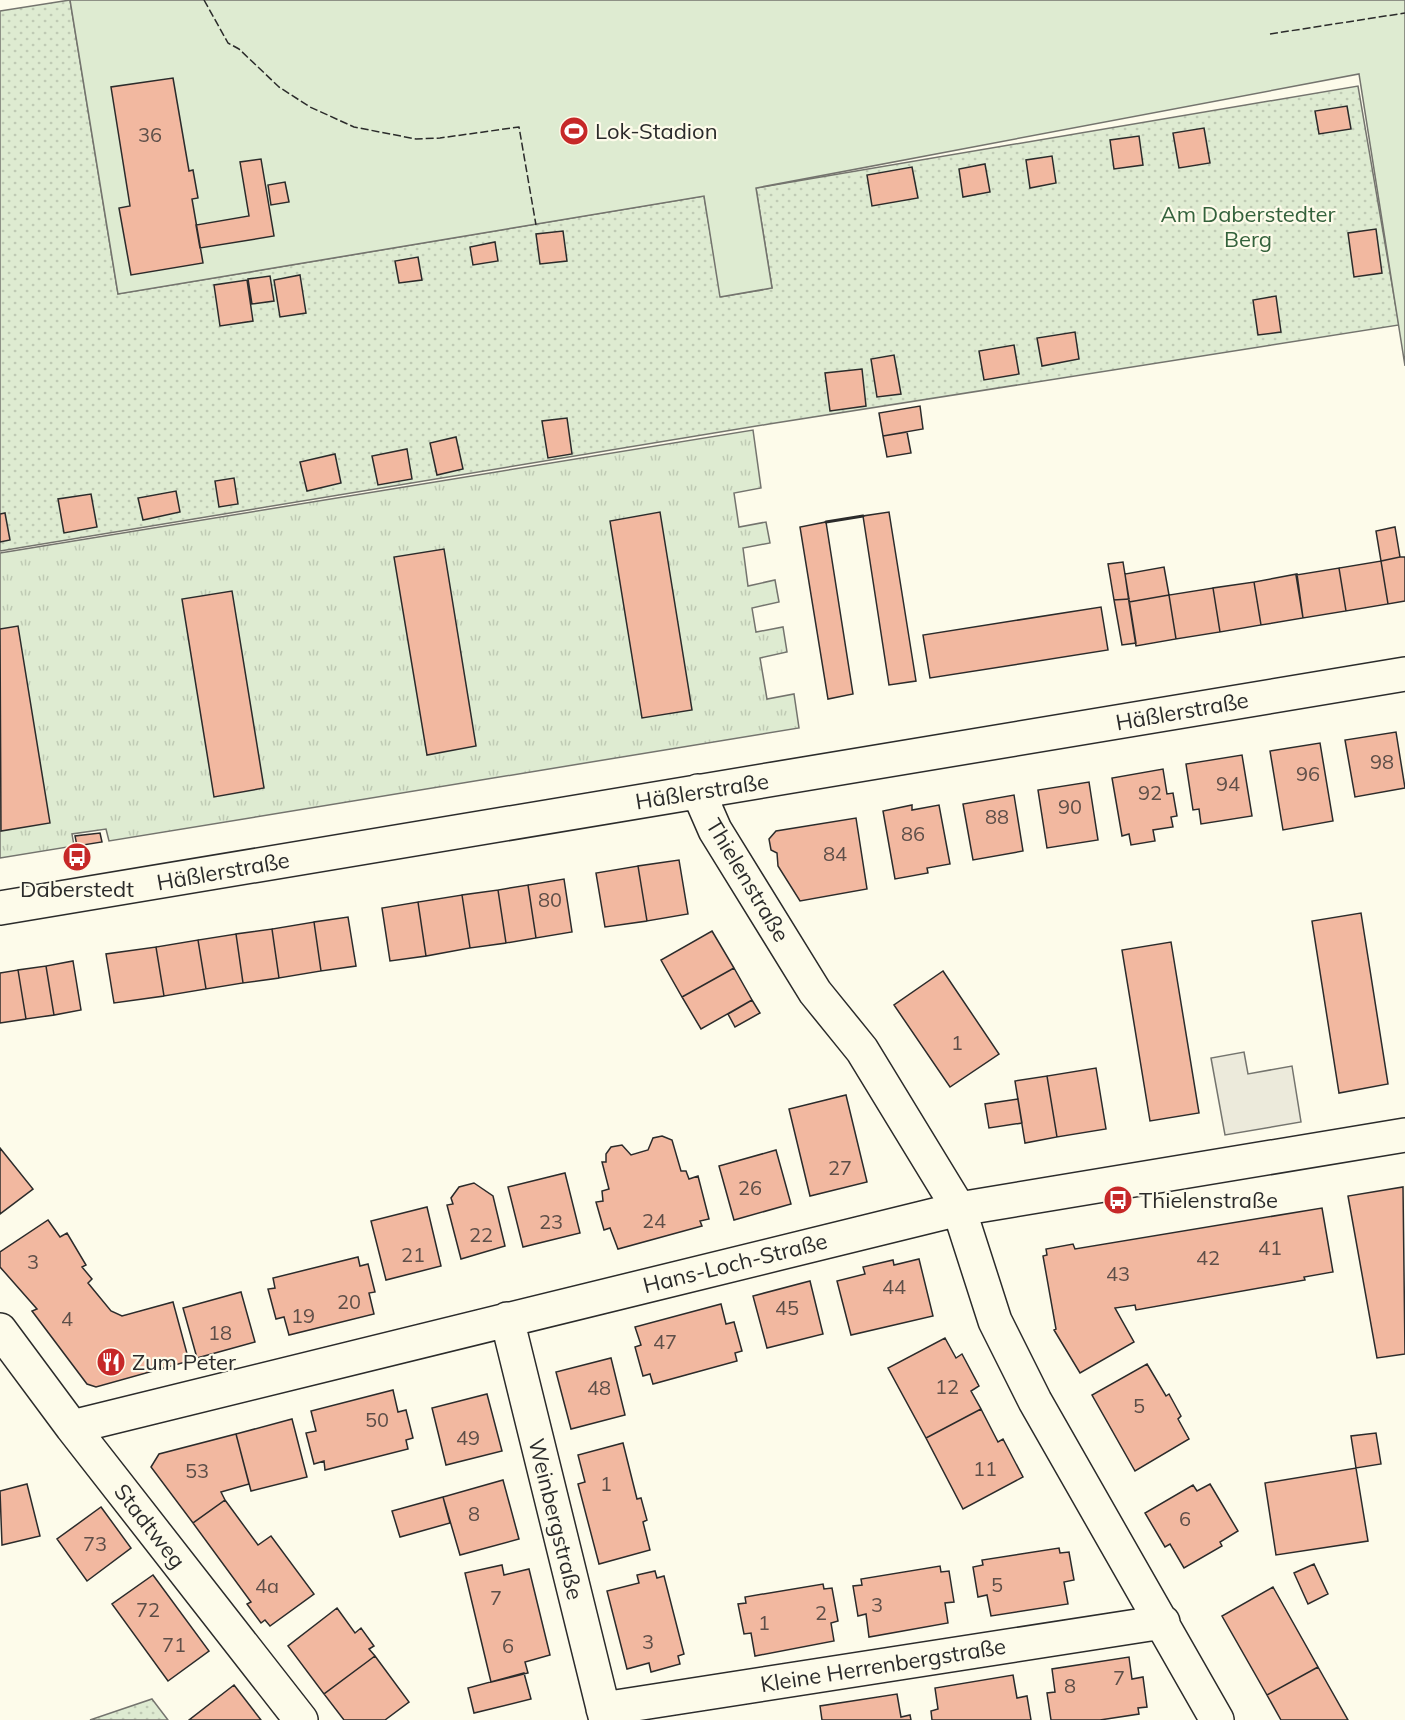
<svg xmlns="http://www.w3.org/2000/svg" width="1405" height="1720" viewBox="0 0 1405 1720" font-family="Mulish,sans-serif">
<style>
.grass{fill:url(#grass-tufts);stroke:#74746e;stroke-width:1.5}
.garden{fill:url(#garden-dots);stroke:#74746e;stroke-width:1.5}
.pitch{fill:#deebd1;stroke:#74746e;stroke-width:1.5}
.parking{fill:#eceadb;stroke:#74746e;stroke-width:1.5}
.building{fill:#f2b8a0;stroke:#2b2b2b;stroke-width:1.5}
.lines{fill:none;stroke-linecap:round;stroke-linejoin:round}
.minor-casing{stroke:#2b2b2b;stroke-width:36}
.minor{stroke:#fdfbea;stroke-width:33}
.fence{stroke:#2b2b2b;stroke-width:1.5;stroke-dasharray:8 3;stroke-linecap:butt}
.wall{stroke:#2b2b2b;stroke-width:3}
.labels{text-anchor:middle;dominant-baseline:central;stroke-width:4.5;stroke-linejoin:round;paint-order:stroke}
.number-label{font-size:20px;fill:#5d4e48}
.poi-label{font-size:22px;fill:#2b2b2b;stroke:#fdfbea;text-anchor:start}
.park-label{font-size:22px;fill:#34623c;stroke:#fdfbea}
.street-label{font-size:22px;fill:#2b2b2b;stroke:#fdfbea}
</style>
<defs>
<pattern id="grass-tufts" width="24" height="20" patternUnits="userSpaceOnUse" patternTransform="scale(1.5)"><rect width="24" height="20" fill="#deebd1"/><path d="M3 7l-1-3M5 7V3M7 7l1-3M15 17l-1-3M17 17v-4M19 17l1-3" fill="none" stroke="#bfcab4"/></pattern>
<pattern id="garden-dots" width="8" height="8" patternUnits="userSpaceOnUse" patternTransform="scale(1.5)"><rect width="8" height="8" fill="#deebd1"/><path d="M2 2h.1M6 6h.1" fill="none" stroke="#bfcab4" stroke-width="1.8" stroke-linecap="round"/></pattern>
</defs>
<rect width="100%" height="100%" fill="#fdfbea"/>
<path class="grass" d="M753,430l8,58 -27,5 5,34 27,-5 4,21 -27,5 5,38 27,-6 4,22 -27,6 4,24 27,-5 4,25 -27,6 7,41 27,-5 5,34 -690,113 -3,-12 -34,5 2,12 -74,12v-305z"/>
<path class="garden" d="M70,0l48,294 586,-98 17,101 51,-9 -16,-100 602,-102 41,239 -630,99 -769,127v-540z
M152,1699l16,21h-78z"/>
<path class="pitch" d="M70,0h1335v366l-46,-292 -603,114 16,100 -52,9 -16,-101 -586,98z"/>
<path class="parking" d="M1244,1052l4,22 44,-8 9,56 -76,13 -14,-77z"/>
<path class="building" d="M173,78l16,93 4,-1 5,28 -6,1 11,64 -72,12 -12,-67 11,-2 -19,-119z
M1347,106l4,23 -32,5 -4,-23z
M1204,128l6,35 -31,5 -6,-35z
M1139,136l4,29 -29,4 -4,-29z
M1052,156l4,27 -26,5 -4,-28z
M261,159l13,77 -74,12 -4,-23 53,-9 -9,-54z
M985,164l5,28 -27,5 -4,-28z
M912,167l6,31 -46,8 -5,-31z
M285,182l4,20 -18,3 -3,-20z
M1376,229l6,44 -28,4 -6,-44z
M563,231l4,30 -27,3 -4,-30z
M495,242l3,19 -25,4 -3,-18z
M418,257l4,23 -23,3 -4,-22z
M300,275l6,38 -26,4 -6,-37z
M270,276l4,25 -22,3 -4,-25z
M247,280l6,41 -33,5 -6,-41z
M1276,296l5,36 -23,3 -5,-35z
M1075,332l4,27 -37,7 -5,-28z
M1014,345l5,29 -35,6 -5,-29z
M894,355l7,39 -24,3 -6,-38z
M862,369l4,37 -36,5 -5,-38z
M920,406l3,23 -40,7 -4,-23z
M567,418l5,36 -24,4 -6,-37z
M907,432l4,21 -24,4 -4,-21z
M456,437l7,32 -26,6 -7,-32z
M407,449l5,30 -34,6 -6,-29z
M335,454l6,29 -34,8 -7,-29z
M234,478l4,26 -19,3 -4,-26z
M176,491l4,21 -37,8 -5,-22z
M91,494l6,33 -33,6 -6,-34z
M660,512l32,198 -50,8 -32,-197z
M889,512l27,169 -27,4 -26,-169z
M5,513l5,27 -10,2v-28z
M826,522l27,172 -25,5 -28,-172z
M1395,527l5,30 -19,4 -5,-30z
M444,549l32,197 -49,9 -33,-198z
M1400,557h5v44l-17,3 -7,-43z
M1381,561l7,43 -42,7 -7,-43z
M1123,562l6,37 -15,1 -6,-36z
M1164,567l5,28 -40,7 -4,-28z
M1339,568l7,43 -43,7 -7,-43z
M1297,574l6,44 -42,7 -7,-43z
M1254,582l7,43 -41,7 -7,-44z
M1213,588l7,44 -44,7 -7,-44z
M232,591l32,197 -50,9 -32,-198z
M1169,595l7,44 -40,7 -7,-44z
M1129,599l7,44 -14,2 -8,-45z
M1101,607l7,43 -178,28 -7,-43z
M18,626l32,197 -49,8 -1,-202z
M1396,732l9,56 -50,9 -10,-57z
M1320,743l13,78 -50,9 -13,-79z
M1242,755l10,61 -51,8 -2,-15 -6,1 -7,-46z
M1163,769l4,25 6,-1 4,23 -6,1 2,10 -20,3 2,11 -24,4 -2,-11 -7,2 -10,-58z
M1089,782l9,58 -51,8 -9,-58z
M1014,795l9,56 -50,9 -10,-56z
M912,805v5l27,-5 11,59 -23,4 1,5 -33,6 -12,-68z
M856,818l11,71 -67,12 -22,-35 -1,-13 -6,-3 -2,-11 7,-8z
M100,833l2,9 -25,4 -2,-10z
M679,860l9,54 -41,7 -9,-55z
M638,866l9,55 -42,6 -9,-54z
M564,879l8,53 -36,6 -8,-53z
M528,885l8,53 -30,5 -8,-53z
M498,890l8,53 -36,5 -8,-53z
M462,895l8,53 -44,8 -8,-54z
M418,902l8,54 -36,5 -8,-53z
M1361,913l27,171 -49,9 -27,-172z
M348,917l8,49 -35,5 -7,-49z
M314,922l7,49 -42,7 -7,-49z
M272,929l7,49 -36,5 -7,-49z
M712,931l22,37 -52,29 -21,-37z
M236,934l7,49 -37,6 -8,-49z
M198,940l8,49 -42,7 -8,-49z
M1171,942l28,171 -49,8 -28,-171z
M156,947l8,49 -50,7 -8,-49z
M73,961l8,49 -27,5 -8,-49z
M46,966l8,49 -28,4 -8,-49z
M734,968l18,32 -51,29 -19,-32z
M18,970l8,49 -26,4v-50z
M943,971l56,83 -49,33 -56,-82z
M752,1000l8,13 -25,14 -7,-13z
M1096,1068l10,61 -49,8 -10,-61z
M1047,1076l10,61 -32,6 -10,-62z
M846,1095l21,87 -57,14 -21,-87z
M1018,1099l4,24 -33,5 -4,-24z
M662,1136l10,4 9,31h5l3,8 9,-3 11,43 -9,2 2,5 -84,23 -8,-21 -6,2 -8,-28 7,-1 -1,-10 7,-2 -7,-27h4v-8l5,-7 11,-2 9,10 17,-5 5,-12z
M0,1148l33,41 -33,25z
M776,1150l15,54 -57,16 -15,-54z
M565,1173l15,60 -57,14 -15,-60z
M474,1183l19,13 12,50 -44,13 -14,-54 6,-1 -2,-6 8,-11z
M1403,1187l2,167 -28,4 -29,-162z
M427,1207l14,59 -55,14 -15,-59z
M1322,1208l11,64 -29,5 1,3 -169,30 -1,-5 -20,3 19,34 -54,31 -26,-43 2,-1 -13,-73 4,-1 -1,-6 27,-5 2,5z
M48,1220l12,17 7,-4 19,32 -4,2 10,12 -4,4 23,28 11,5 51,-14 16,59 -93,26 -9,-3 -55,-73 5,-2 -37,-42v-15z
M358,1257l2,9 8,-2 7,28 -6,1 5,21 -85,21 -5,-18 -8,2 -8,-30 7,-1 -2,-10z
M919,1259l14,57 -82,19 -14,-54 28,-7 -2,-7 30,-7 1,5z
M810,1281l13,53 -56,14 -14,-52z
M241,1292l14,50 -58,16 -14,-50z
M721,1304l5,20 8,-2 8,29 -7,2 2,8 -84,23 -3,-10 -7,2 -8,-29 6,-2 -6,-18z
M945,1338l11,20 6,-4 17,32 -8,5 10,18 -55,29 -38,-70z
M611,1358l14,57 -54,14 -15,-57z
M1147,1364l19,32 3,-2 12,22 -3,3 11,20 -54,32 -43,-76z
M393,1390l5,22 8,-2 7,28 -7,2 2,9 -83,21 -1,-9 -10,3 -8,-31 10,-2 -5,-20z
M487,1394l15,57 -56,14 -14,-57z
M981,1409l17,33 5,-3 20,38 -60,32 -37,-71z
M292,1419l15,58 -56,14 -15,-57z
M1376,1433l5,31 -25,4 -5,-32z
M236,1434l13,50 -28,8 4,8 -32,23 -42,-56 8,-13z
M623,1443l14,56 4,-1 6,22 -4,2 7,28 -51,14 -21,-80 7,-2 -7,-27z
M1356,1468l12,73 -92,14 -11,-72z
M503,1480l16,59 -59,16 -17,-58z
M27,1484l13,52 -38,9 -2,-54z
M1210,1484l28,47 -18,11 2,4 -38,22 -14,-24 -5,3 -20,-34 48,-28 4,6z
M443,1497l7,26 -50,14 -8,-26z
M225,1500l33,45 13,-9 43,58 -44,32 -5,-6 -4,3 -14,-19 4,-2 -58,-79z
M101,1507l30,41 -44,33 -30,-42z
M1059,1548l1,5 9,-1 5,28 -10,2 4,22 -77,12 -4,-21 -9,2 -5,-30 10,-2 -1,-5z
M1314,1564l14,30 -20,10 -14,-31z
M502,1565l2,10 25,-6 21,86 -25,7 3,11 -37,9 -26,-109z
M940,1566l1,6 8,-1 5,31 -9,1 3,20 -79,14 -3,-23 -8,2 -5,-30 9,-1 -1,-6z
M655,1571l2,7 7,-2 20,78 -6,2 2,8 -29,8 -2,-9 -22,6 -20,-78 32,-8 -2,-8z
M153,1575l56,76 -41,30 -56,-77z
M823,1584l1,5 8,-1 6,33 -7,2 3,18 -79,15 -4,-23 -7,1 -6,-30 8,-1 -1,-6z
M1273,1587l45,80 -51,28 -45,-79z
M337,1608l18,25 6,-5 13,18 -5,3 6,7 -51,38 -36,-48z
M375,1656l34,46 -24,18h-41l-20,-26z
M1129,1657l3,22 11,-2 4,30 -9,1 1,6 -39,6h-49l-4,-27 8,-1 -3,-23z
M1318,1667l30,53h-67l-14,-25z
M524,1673l7,26 -57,14 -6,-25z
M1013,1675l4,23 10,-2 4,24h-99l-1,-9 7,-2 -3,-21z
M234,1685l27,35h-72z
M897,1694l4,23 9,-2 1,5h-89l-2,-14z"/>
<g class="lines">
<g class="minor-casing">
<path id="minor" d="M698,791l17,39 100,162 47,58 97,159 36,112 40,80 182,319
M0,908l1405,-234
M507,1319l99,401
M0,1330l72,97 229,293
M72,1427l887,-218 446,-74
M603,1709l560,-87"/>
</g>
<use href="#minor" class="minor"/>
<path class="fence" d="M204,0l24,43 11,6 40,38 31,20 44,20 62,12 24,-1 79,-11 17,98
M1270,34l135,-21"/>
<path class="wall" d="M826,522l37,-6"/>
</g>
<defs>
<g id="stadium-disc" transform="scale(1.5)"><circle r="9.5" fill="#c62828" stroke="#fdfbea"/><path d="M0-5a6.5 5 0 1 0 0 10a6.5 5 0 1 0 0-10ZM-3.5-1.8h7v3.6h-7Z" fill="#fff"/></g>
<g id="bus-disc" transform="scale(1.5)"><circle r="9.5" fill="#c62828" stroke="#fdfbea"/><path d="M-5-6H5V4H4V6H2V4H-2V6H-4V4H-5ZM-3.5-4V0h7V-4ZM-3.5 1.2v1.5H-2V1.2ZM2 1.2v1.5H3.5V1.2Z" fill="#fff"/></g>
<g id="restaurant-disc" transform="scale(1.5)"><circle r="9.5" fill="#c62828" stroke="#fdfbea"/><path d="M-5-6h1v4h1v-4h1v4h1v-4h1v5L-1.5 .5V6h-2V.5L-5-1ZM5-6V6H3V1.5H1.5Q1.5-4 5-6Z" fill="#fff"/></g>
</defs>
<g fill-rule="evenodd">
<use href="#stadium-disc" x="574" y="131"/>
<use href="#bus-disc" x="77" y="857"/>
<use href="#bus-disc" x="1118" y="1200"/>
<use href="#restaurant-disc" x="111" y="1362"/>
</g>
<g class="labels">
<g class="number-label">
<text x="150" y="134">36</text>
<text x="1382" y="761">98</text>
<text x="1308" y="773">96</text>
<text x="1228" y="783">94</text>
<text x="1150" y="792">92</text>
<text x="1070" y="806">90</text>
<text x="997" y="816">88</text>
<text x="913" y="833">86</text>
<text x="835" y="853">84</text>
<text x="550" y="899">80</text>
<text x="957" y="1042">1</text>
<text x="840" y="1167">27</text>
<text x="750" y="1187">26</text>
<text x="654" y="1220">24</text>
<text x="551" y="1221">23</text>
<text x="481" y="1234">22</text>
<text x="1270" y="1247">41</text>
<text x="413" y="1254">21</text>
<text x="1208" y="1257">42</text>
<text x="33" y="1261">3</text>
<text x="1118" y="1273">43</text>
<text x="894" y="1286">44</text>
<text x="349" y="1301">20</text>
<text x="787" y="1307">45</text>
<text x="303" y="1315">19</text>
<text x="67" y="1318">4</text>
<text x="220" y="1332">18</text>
<text x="665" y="1341">47</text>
<text x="947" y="1386">12</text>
<text x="599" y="1387">48</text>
<text x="1139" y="1405">5</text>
<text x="377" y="1419">50</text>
<text x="468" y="1437">49</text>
<text x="985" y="1468">11</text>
<text x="197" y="1470">53</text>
<text x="606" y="1483">1</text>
<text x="474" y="1513">8</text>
<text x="1185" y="1518">6</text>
<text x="95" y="1543">73</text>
<text x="997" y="1584">5</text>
<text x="267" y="1585">4a</text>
<text x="496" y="1597">7</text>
<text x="877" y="1604">3</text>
<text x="148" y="1609">72</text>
<text x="821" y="1612">2</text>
<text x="764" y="1622">1</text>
<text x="648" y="1641">3</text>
<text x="174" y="1644">71</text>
<text x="508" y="1645">6</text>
<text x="1119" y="1677">7</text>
<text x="1070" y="1685">8</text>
</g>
<g class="poi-label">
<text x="595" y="131">Lok-Stadion</text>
<text x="77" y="889" text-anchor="middle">Daberstedt</text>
<text x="1139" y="1200">Thielenstraße</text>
<text x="132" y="1362">Zum Peter</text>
</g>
<g class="park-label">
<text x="1248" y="214">Am Daberstedter<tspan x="1248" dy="25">Berg</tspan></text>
</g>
<g class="street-label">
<text transform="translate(1182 711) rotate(-10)">Häßlerstraße</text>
<text transform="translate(702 791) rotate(-9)">Häßlerstraße</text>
<text transform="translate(223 871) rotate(-10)">Häßlerstraße</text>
<text transform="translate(748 880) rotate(59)">Thielenstraße</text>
<text transform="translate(735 1263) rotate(-14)">Hans-Loch-Straße</text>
<text transform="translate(556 1519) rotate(76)">Weinbergstraße</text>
<text transform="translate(150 1526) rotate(52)">Stadtweg</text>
<text transform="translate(883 1665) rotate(-9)">Kleine Herrenbergstraße</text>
</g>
</g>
</svg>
